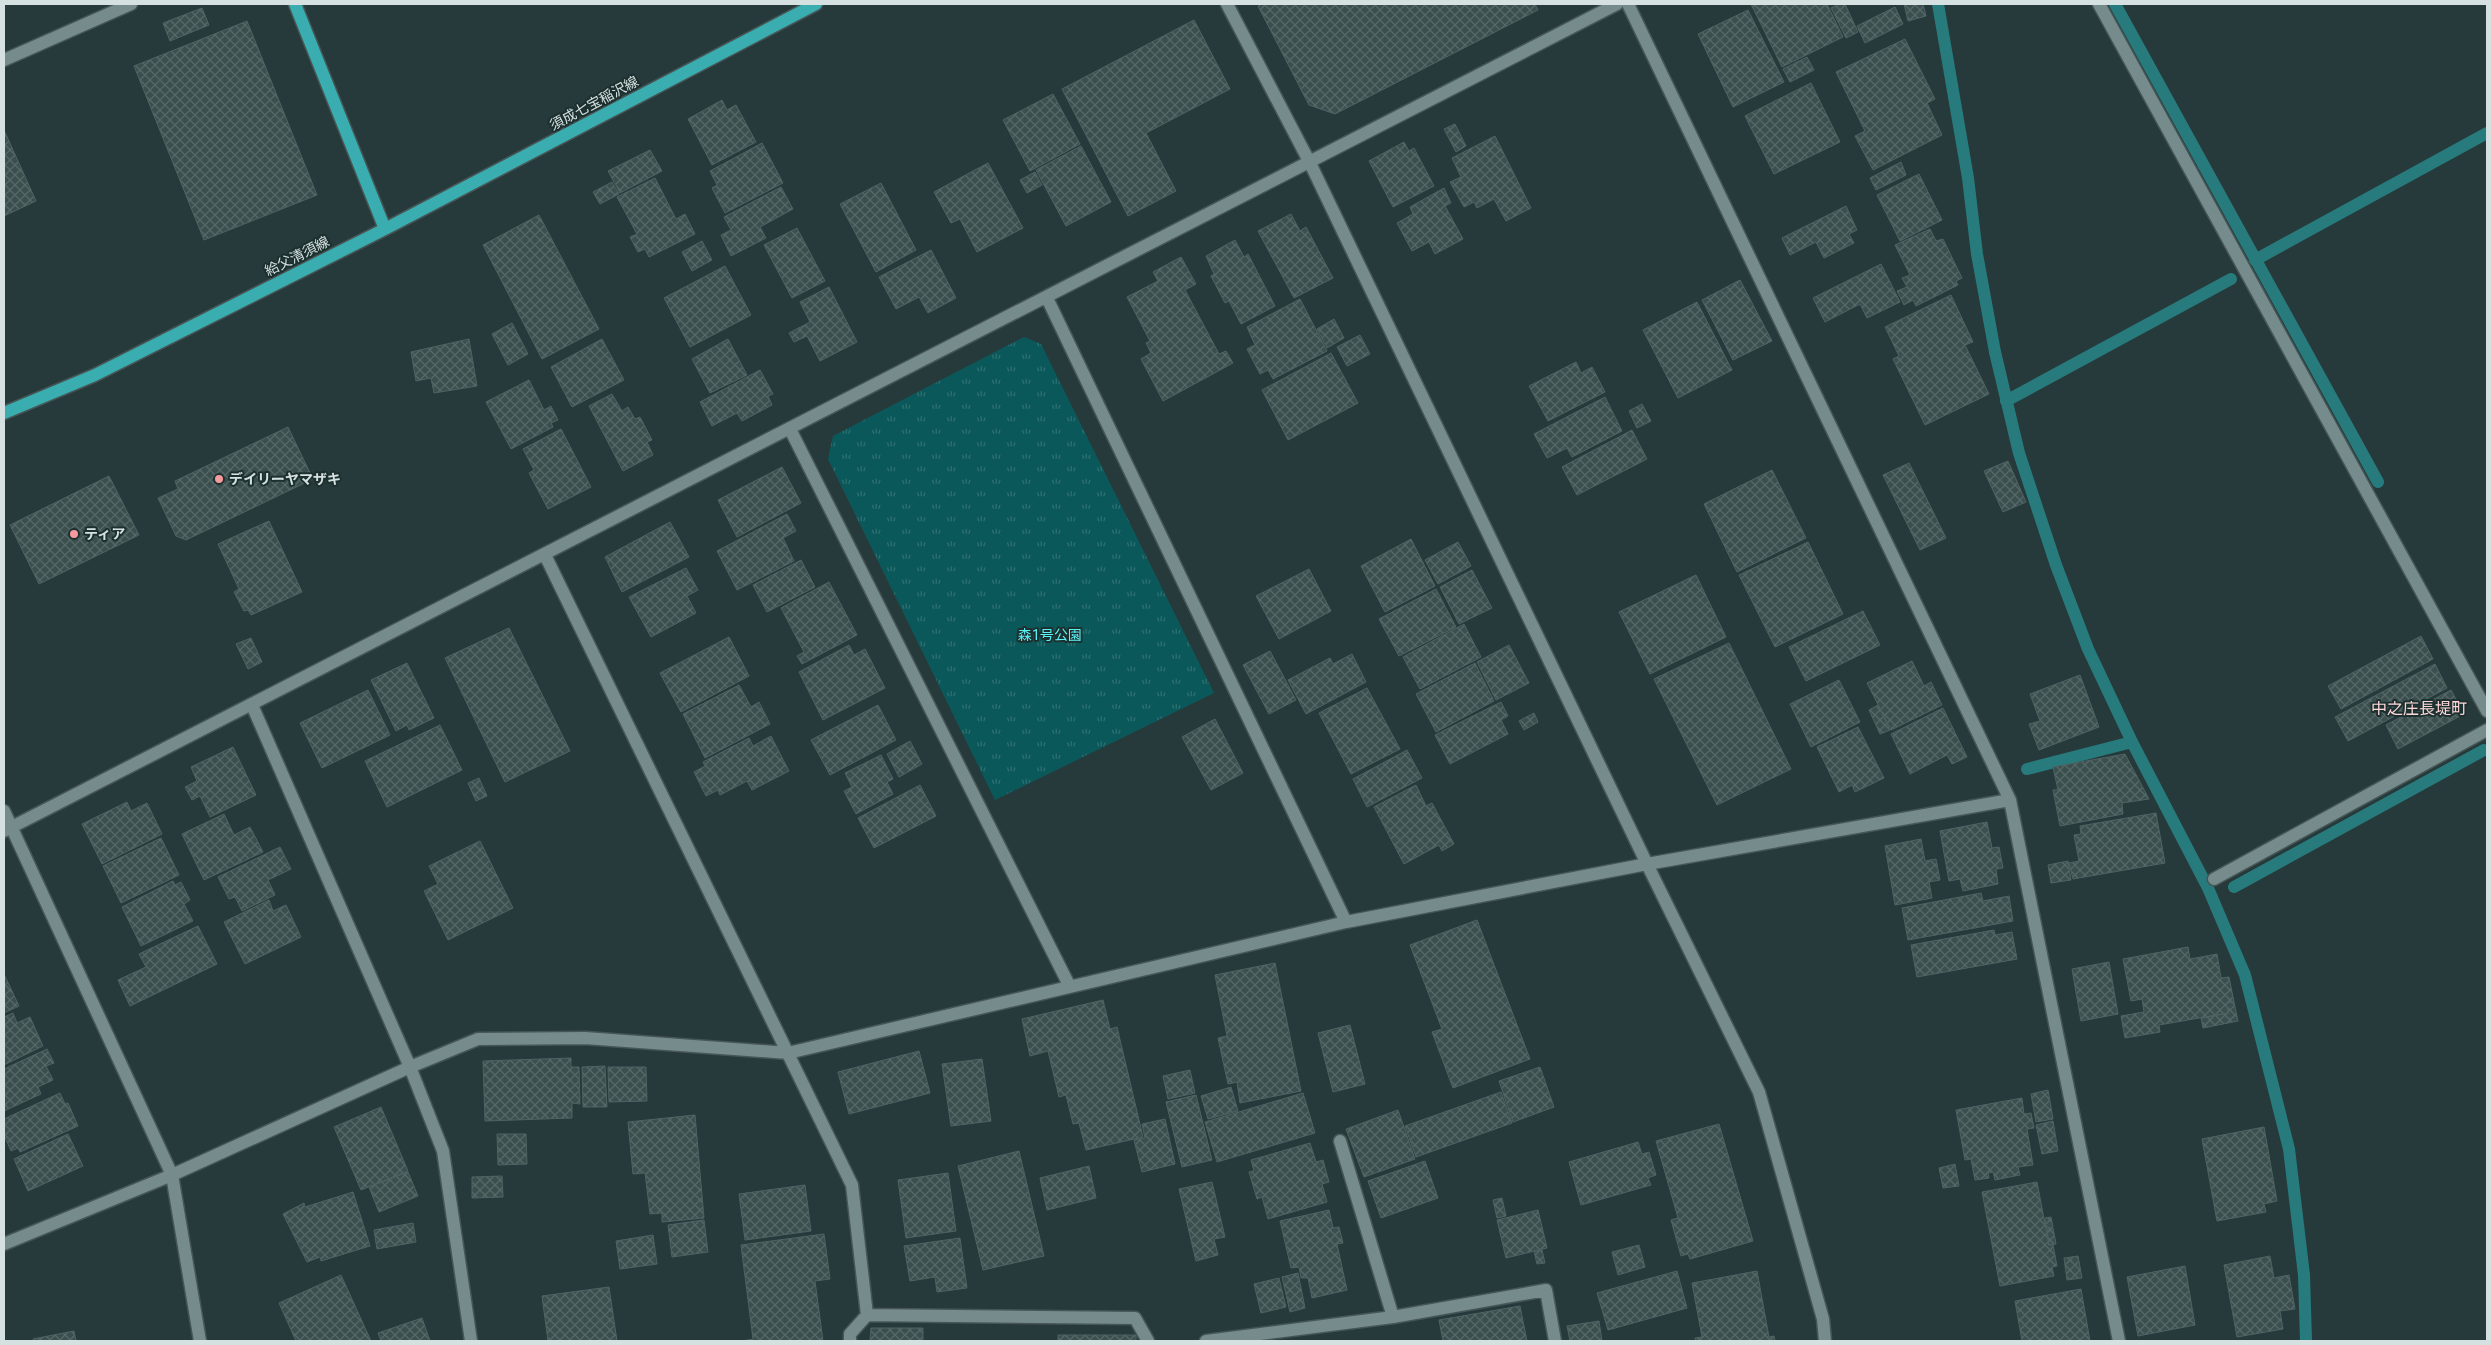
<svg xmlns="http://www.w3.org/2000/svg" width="2491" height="1345" viewBox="0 0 2491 1345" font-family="Roboto,'Noto Sans JP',sans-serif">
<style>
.grass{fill:url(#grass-tufts)}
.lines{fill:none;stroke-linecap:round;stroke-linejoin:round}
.stream{stroke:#287b7d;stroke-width:12}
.building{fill:url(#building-cross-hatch);stroke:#4f6364}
.minor-casing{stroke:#465657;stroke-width:15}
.major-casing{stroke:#465657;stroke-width:15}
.minor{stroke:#768c8c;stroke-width:12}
.major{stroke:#39adaf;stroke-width:12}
.poi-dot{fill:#f59b9e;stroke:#1d3030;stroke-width:2}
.labels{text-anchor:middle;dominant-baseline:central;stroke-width:4;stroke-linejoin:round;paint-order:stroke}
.street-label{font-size:14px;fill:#d5e0e0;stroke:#1d3030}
.poi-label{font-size:14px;font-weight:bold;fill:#d5e0e0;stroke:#1d3030;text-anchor:start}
.park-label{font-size:14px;fill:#5af4f8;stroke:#1d3030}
.quarter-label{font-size:16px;fill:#fbd7d7;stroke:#1d3030}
</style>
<defs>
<pattern id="grass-tufts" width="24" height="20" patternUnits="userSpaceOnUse" patternTransform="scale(1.25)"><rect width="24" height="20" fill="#0b585a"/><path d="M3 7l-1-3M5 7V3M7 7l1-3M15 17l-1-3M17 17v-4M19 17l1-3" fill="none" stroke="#2e7071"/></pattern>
<pattern id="building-cross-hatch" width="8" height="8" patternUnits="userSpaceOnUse" patternTransform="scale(1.25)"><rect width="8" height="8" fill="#3b4f4f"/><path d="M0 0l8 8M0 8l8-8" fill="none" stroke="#566868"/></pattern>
</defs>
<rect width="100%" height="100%" fill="#273a3b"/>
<path class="grass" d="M1024,337l17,7 173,349 -219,107 -167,-341 5,-23z"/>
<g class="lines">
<path class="stream" d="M1938,4l30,174 9,76 18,98 24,101 37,112 32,84 44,93 76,146 37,87 44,174 15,126 2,66
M2115,4l263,478
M2255,260l232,-127
M2006,401l225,-122
M2027,769l105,-27
M2234,887l250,-137"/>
</g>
<path class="building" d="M1263,4h272l3,6 -203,104 -26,-9 -51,-99z
M1751,4h76l16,33 -61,30z
M1839,4h6l13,28 -12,6 -15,-30z
M1904,4h19l3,12 -18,5z
M1895,7l8,17 -38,19 -8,-17z
M202,8l7,17 -39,16 -7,-18z
M1748,10l36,72 -51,25 -35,-73z
M1194,20l36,69 -84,44 30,58 -48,25 -66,-127z
M247,21l70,174 -113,45 -70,-174z
M1905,39l30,60 -8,4 15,32 -69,35 -18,-34 10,-5 -29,-59z
M1807,57l7,13 -24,12 -7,-13z
M1811,83l29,59 -66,32 -29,-58z
M1053,94l27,50 -50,27 -27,-51z
M722,100l5,10 9,-5 20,37 -44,23 -24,-46z
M1455,124l11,22 -10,6 -12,-23z
M4,130l32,71 -32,15z
M1495,136l36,72 -25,13 -12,-22 -17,9 -3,-6 -10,5 -14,-25 11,-5 -9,-19z
M1404,142l5,9 5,-3 20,38 -41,21 -24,-46z
M762,143l21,40 -58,30 -13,-25 5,-3 -7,-14z
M1081,146l30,56 -45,24 -30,-56z
M650,150l12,21 -42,22 -12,-22z
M1901,162l5,13 -30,15 -6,-12z
M988,163l35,65 -46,24 -17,-33 -9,4 -17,-31z
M1035,172l7,13 -15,8 -7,-13z
M1919,174l23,46 -42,21 -23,-46z
M655,178l21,41 9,-5 10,20 -46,23 -4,-8 -7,3 -8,-15 7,-3 -20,-37z
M612,182l7,12 -19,10 -7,-12z
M881,183l35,67 -40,22 -36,-68z
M781,187l12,22 -33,18 6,11 -35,18 -10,-21 10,-5 -7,-13z
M1444,188l7,15 -6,3 18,33 -28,15 -6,-12 -17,9 -15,-28 16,-9 -3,-7z
M1846,206l11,24 -8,4 5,9 -30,15 -8,-16 -26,13 -8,-17z
M1291,214l9,17 6,-4 27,51 -39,20 -36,-67z
M539,215l60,114 -57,30 -59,-114z
M797,228l28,53 -33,17 -28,-53z
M1930,229l6,12 7,-2 19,39 -6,3 2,4 -42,21 -3,-6 -9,5 -7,-14 10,-4 -5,-9 8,-3 -15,-30z
M1235,240l9,17 4,-3 27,52 -34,18 -12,-23 -4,2 -14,-27 3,-2 -8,-18z
M702,241l10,19 -20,11 -10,-19z
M931,250l25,48 -28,15 -9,-16 -23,12 -17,-32z
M1181,257l15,27 -11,6 34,64 7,-3 7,12 -70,38 -22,-42 10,-6 -5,-10 4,-2 -23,-44 31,-16 -5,-9z
M1881,264l19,38 -33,16 -7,-14 -35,18 -12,-24z
M725,266l26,49 -61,32 -26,-49z
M1740,280l32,61 -39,19 -31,-60z
M829,287l28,55 -37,19 -13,-25 -13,6 -5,-9 21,-11 -10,-20z
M1951,295l22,47 -8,3 24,49 -64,31 -32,-66 6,-3 -14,-29z
M1300,299l27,52 -54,28 -5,-9 -8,4 -13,-25 8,-4 -8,-18z
M1697,302l35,68 -54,28 -35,-68z
M1334,319l10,19 -17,10 -10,-19z
M512,323l16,31 -20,11 -16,-31z
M1360,335l10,19 -23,12 -10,-19z
M469,339l8,47 -43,7 -3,-15 -15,3 -5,-29z
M602,339l22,41 -52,27 -21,-40z
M728,339l19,36 -37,18 -18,-34z
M1331,353l27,50 -70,37 -26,-50z
M1576,362l5,11 11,-6 13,25 -57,29 -19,-35z
M760,370l13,24 -5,2 4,9 -30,16 -5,-8 -25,13 -12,-24z
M529,380l15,30 7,-4 7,14 -7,3 2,4 -42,22 -25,-47z
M612,394l10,17 6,-4 7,12 5,-2 12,23 -5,2 6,13 -30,16 -34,-65z
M1605,397l17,34 -50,26 -5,-9 -20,10 -13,-24z
M1642,404l9,17 -14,7 -8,-17z
M288,427l25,52 -127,61 -10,-4 -18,-38 20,-9 -3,-8z
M561,429l30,58 -43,22 -19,-36 5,-3 -11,-21z
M1632,430l15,29 -70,36 -15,-28z
M2008,461l18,41 -23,10 -19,-41z
M1909,463l37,75 -26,12 -37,-75z
M782,467l19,36 -64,34 -19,-37z
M1772,470l34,68 -69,34 -33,-68z
M109,476l30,59 -100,49 -29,-59z
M787,514l9,17 -13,7 11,23 -57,29 -20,-39z
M269,521l33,71 -51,23 -3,-5 -4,1 -10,-19 5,-3 -21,-45z
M670,522l19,35 -67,35 -17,-35z
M1411,539l24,47 -50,26 -24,-46z
M1458,542l13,24 -33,18 -13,-24z
M1808,542l35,72 -68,33 -36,-72z
M801,560l14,27 -48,25 -14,-27z
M686,568l12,22 -11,6 9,17 -45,24 -22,-40z
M1309,569l22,42 -52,28 -23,-43z
M1472,570l20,38 -33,16 -19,-37z
M1696,575l30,62 -76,37 -31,-62z
M829,582l28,53 -55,29 -5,-8 7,-4 -23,-44z
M1436,589l20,38 -57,29 -20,-37z
M1863,611l17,34 -74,36 -17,-34z
M1464,624l17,33 -61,32 -17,-32z
M509,628l61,123 -65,31 -60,-124z
M2421,636l12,23 -92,50 -13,-23z
M729,637l20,39 -68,36 -21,-39z
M251,638l11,24 -14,7 -12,-25z
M1729,643l62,126 -74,36 -63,-126z
M849,645l5,10 11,-6 20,39 -62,32 -24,-48z
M1509,645l20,38 -33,17 -19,-38z
M1270,651l26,49 -27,14 -26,-49z
M1352,654l14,28 -60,32 -18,-34 42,-22 3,6z
M1912,661l12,25 7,-4 11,23 -51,25 -24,-47z
M407,663l27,55 -25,12 -2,-5 -11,6 -25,-51z
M1475,663l19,38 -58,31 -20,-38z
M2435,664l12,24 -99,53 -13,-24z
M2080,675l19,52 -60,23 -10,-26 11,-3 -10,-27z
M1839,680l21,42 -49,25 -21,-43z
M739,685l12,22 8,-5 11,22 -65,34 -22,-44z
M1367,688l33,61 -49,25 -32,-61z
M368,690l22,45 -68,33 -22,-45z
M2451,690l13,24 -66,35 -12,-24z
M1501,702l7,14 -7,4 7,14 -58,30 -15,-29z
M878,705l18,35 -66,35 -19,-35z
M1878,705l12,25 -10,4 -11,-24z
M1943,708l24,49 -15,7 -5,-9 -37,19 -19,-40z
M1534,713l4,9 -14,8 -5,-9z
M1215,719l28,54 -32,17 -29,-53z
M440,725l22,45 -75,37 -22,-46z
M1858,727l26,51 -29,14 -3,-7 -13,7 -22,-45z
M771,736l18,35 -37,19 -5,-9 -27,14 -2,-5 -12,6 -12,-24 11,-6 -2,-4 46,-24 4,8z
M910,741l12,23 -23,13 -12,-23z
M233,747l23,48 -46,22 -10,-21 -8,4 -7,-13 12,-6 -6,-14z
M1407,750l15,28 -55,29 -14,-28z
M2125,754l24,45 -27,4 1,11 -63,12 -7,-36h5l-5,-23z
M881,755l12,24 -6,3 6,12 -37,20 -12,-23 8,-4 -7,-14z
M479,778l8,18 -11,5 -8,-18z
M920,785l16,31 -62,32 -16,-30z
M1416,785l10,21 6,-3 22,41 -12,7 -3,-6 -35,19 -30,-57z
M127,802l4,9 16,-8 15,31 -60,30 -20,-40z
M2156,813l9,50 -92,16 -4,-16 10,-2 -5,-26 7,-1 -1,-8z
M224,814l10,21 16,-8 13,25 -59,28 -22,-46z
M1987,822l5,26 7,-1 4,21 -7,1 2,15 -35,7 -3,-12 -11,2 -9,-50z
M161,838l18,37 -58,28 -18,-37z
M1921,839l4,22 11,-2 4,21 -11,2 3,16 -37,7 -10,-59z
M480,841l33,67 -65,32 -24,-49 14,-7 -9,-18z
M280,847l11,22 -23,11 7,15 -33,16 -7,-14 -6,2 -11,-22z
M2068,861l3,19 -20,3 -3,-18z
M173,881l2,4 6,-3 9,18 -6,4 9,17 -52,25 -19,-39z
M1981,893l2,8 26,-5 4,25 -105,19 -6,-32z
M269,900l4,11 13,-6 15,32 -56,27 -21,-42z
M1477,920l53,139 -77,29 -21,-56 10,-3 -32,-84z
M198,926l19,38 -87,42 -12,-26 28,-13 -7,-13z
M1994,930l1,5 17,-3 5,27 -100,18 -6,-32z
M2188,947l2,12 27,-5 4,24 8,-1 5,25 -8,1 2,10 -69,12 1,7 -35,6 -4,-22 23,-4 -2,-13 -11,2 -8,-42z
M2109,962l9,52 -37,7 -9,-52z
M1275,963l26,128 -61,12 -3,-21 -9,2 -10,-46 9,-2 -12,-61z
M4,974l15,32 -15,7z
M1103,1000l7,29 7,-2 26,110 -57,13 -7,-27 -6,1 -7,-29 -7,2 -11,-46 -18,5 -8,-37z
M2234,1002l4,19 -35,7 -2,-10 28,-5 -3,-10z
M13,1013l4,10 13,-6 13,29 -39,19v-48z
M1350,1025l15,59 -32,8 -15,-59z
M47,1049l7,14 -8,3 7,14 -15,7 3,7 -37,17v-42z
M919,1051l11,42 -81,21 -11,-42z
M571,1058v9h8l1,37 -8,-1v15l-87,3 -2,-60z
M982,1059l9,62 -40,5 -9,-62z
M605,1066l2,41h-24l-1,-40z
M608,1067h38l1,34 -38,1z
M1540,1067l14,40 -41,15 -14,-41z
M1190,1070l5,23 -27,6 -5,-23z
M1231,1087l7,24 -30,8 -7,-23z
M2048,1090l5,29 -17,3 -5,-28z
M1501,1092l11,31 -96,34 -11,-31z
M60,1093l5,11 3,-1 10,23 -58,26 -2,-4 -7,3 -7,-16v-16z
M1303,1093l12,40 -98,29 -12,-40z
M1196,1095l16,65 -30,7 -16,-65z
M2022,1098l2,16 7,-1 3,15 -7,1 6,36 -15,2 2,8 -25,5 -2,-8 -5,1 1,5 -14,2 -4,-21 -6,1 -9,-50z
M381,1107l27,64 -47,19 -27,-63z
M1398,1110l17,49 -51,18 -18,-48z
M695,1115l9,103 -42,4v-9l-12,1 -5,-41 -12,1 -5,-52z
M1165,1119l10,45 -33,8 -8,-32 11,-2 -3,-14z
M2053,1121l5,30 -16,3 -6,-29z
M1719,1124l34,117 -63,18 -2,-5 -7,2 -10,-36 7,-2 -22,-77z
M2264,1127l13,74 -13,3 2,8 -49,9 -15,-82z
M68,1134l15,32 -55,25 -14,-32z
M497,1134h29l1,30 -29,1z
M1638,1142l4,12 7,-2 7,23 -8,3 3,7 -70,20 -12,-43z
M1310,1143l6,19 7,-2 6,22 -7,2 5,18 -59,17 -6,-22 -5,2 -8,-27 5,-1 -3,-11z
M1019,1151l25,105 -61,14 -25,-104z
M1425,1161l13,37 -57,20 -13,-37z
M1955,1164l4,22 -16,2 -4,-20z
M1089,1166l7,32 -49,12 -7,-32z
M408,1172l10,24 -39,16 -10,-25z
M948,1173l8,58 -50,7 -8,-58z
M502,1176l1,21 -31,1v-21z
M1212,1182l13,55 -11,2 4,16 -22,6 -17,-72z
M2037,1182l12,63h4l4,21 -5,1 2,9 -54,10 -18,-94z
M805,1185l6,46 -66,9 -6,-46z
M353,1192l17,54 -49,15 -1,-4 -13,5 -24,-48 21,-11 1,4z
M1502,1198l4,18 -9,2 -4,-18z
M1329,1210l4,18 6,-1 4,16 -6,1 10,46 -35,8 -4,-20h-7l-2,-11 -8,1 -11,-47z
M1538,1210l9,38 -41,10 -9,-38z
M2051,1217l2,10 -7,1 -1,-10z
M704,1220l4,32 -36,5 -4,-32z
M413,1223l3,19 -39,7 -3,-19z
M2053,1228l3,16 -7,1 -2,-16z
M824,1234l6,45 -15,2 8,60h-81l11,-2 -12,-94z
M653,1235l4,29 -37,5 -4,-28z
M960,1238l7,50 -30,4 -2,-15 -25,4 -6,-35z
M1639,1245l6,22 -27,8 -6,-23z
M1542,1250l3,13 -8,1 -3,-13z
M2078,1256l4,22 -15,2 -3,-22z
M2270,1256l4,22 15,-3 6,34 -15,2 3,18 -46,8 -13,-72z
M2185,1266l10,59 -57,11 -11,-59z
M1677,1271l10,37 -79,22 -11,-37z
M1757,1271l12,66 5,-1 1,5h-79l-1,-3 7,-1 -10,-54z
M1298,1273l7,35 -15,4 -8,-35z
M341,1275l30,66h-75l-17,-38z
M1279,1278l7,29 -25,6 -7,-29z
M609,1287l8,54h-69l-6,-45z
M2081,1289l9,52h-68l-7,-40z
M1520,1306l7,35h-84l-4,-21z
M422,1318l8,23h-49l-3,-8z
M1599,1321l3,20h-32l-3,-15z
M871,1328h52v13h-53z
M74,1331l2,10h-42l-1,-2z
M1058,1335h78v6h-78z"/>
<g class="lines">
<g class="minor-casing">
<path id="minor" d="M1227,4l83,159 337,701 112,228 64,227 2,22
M1628,4l382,796 109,541
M2099,4l388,707
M4,60l127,-56
M1047,298l299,624
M790,429l280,558
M545,555l307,630 15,130
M252,705l158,362 33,84 28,190
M4,811l168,364 28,166
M4,831l1613,-827
M2214,879l273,-149
M1340,1141l53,176
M4,1244l168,-69 238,-108 68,-28 107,-1 203,15 558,-131 301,-58 363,-64
M850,1341v-7l17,-19 268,3 13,23
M1206,1341l187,-24 153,-27 9,51"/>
</g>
<g class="major-casing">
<path id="major" d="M295,4l90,225
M4,413l91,-38 290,-146 431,-225"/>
</g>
<use href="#minor" class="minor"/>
<use href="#major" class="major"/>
</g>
<g class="poi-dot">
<circle cx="219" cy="479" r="5"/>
<circle cx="74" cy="534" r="5"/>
</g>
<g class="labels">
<g class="street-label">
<text transform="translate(594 103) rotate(-28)">須成七宝稲沢線</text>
<text transform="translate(297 256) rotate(-27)">給父清須線</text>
</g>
<g class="poi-label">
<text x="229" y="479">デイリーヤマザキ</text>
<text x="84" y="534">ティア</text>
</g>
<g class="park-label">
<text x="1050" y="635">森1号公園</text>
</g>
<g class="quarter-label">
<text x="2419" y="708">中之庄長堤町</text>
</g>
</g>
<rect width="2491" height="1345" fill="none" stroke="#d5e0e0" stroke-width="10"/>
</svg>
